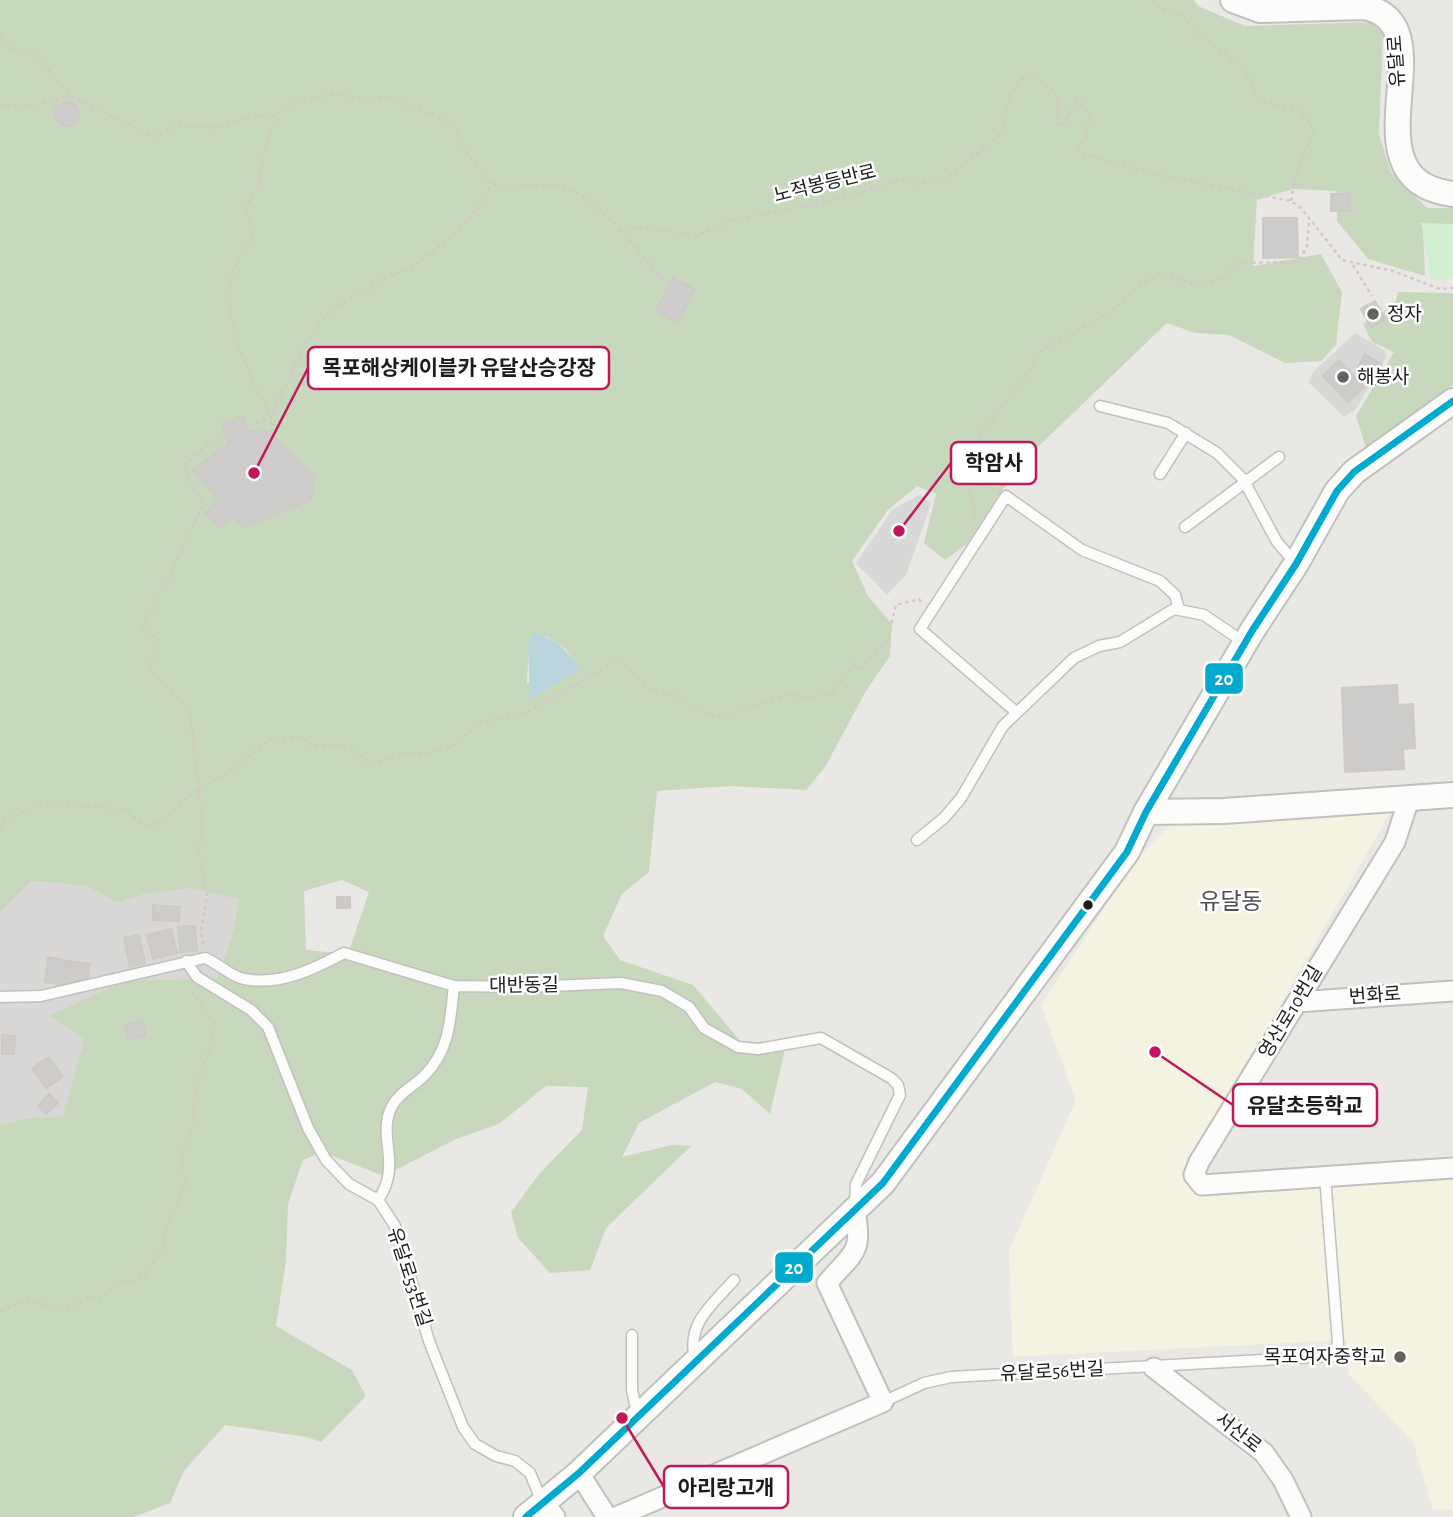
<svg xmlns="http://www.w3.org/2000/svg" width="1453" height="1517" viewBox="0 0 1453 1517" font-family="'Alegreya Sans','Noto Sans KR',sans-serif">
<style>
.residential{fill:#d9d8d6}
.education{fill:#f4f2e0}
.religious{fill:#d8d8d6}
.forest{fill:#c7d8bc;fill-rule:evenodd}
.park{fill:#d3efd2}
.water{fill:#bad6dc}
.building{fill:#ceccca;stroke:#cdcac6;stroke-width:2}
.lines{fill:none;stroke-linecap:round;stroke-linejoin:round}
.service-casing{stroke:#c1c0bf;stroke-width:13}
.minor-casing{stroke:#c1c0bf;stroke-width:23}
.tertiary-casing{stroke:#c1c0bf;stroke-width:28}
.path{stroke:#d4c7c6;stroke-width:2.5;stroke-dasharray:3.5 3.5;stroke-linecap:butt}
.service{stroke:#fcfcfb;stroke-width:10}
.minor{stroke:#fcfcfb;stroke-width:19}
.tertiary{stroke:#fcfcfb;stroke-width:24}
.bus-1-casing{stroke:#fff;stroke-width:12}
.bus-1{stroke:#00a9ce;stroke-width:7}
.poi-dot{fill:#646362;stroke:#fff;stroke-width:2.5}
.bus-dot{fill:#1c1c1c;stroke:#fff;stroke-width:2.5}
.labels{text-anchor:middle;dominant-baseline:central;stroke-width:5;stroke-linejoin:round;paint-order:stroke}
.street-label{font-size:19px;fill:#1c1c1c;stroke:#fff}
.poi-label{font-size:19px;fill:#1c1c1c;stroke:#fff;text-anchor:start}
.quarter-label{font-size:23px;fill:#4f4f4f;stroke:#fff}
.leader{fill:none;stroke:#c2185b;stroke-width:2.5}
.callout-dot{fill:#c2185b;stroke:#fff;stroke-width:2.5}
.callout{fill:#fff;stroke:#c2185b;stroke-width:2.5}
.callout-label{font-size:21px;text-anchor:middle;font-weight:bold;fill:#1c1c1c}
.line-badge{stroke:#fff;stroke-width:2.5}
.badge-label{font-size:19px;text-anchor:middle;font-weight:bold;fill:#fff}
</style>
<rect width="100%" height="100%" fill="#eae8e5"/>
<path class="residential" d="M32,881l55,5 30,17 25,-8 48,-7 48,10 -4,31 -16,49 -94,3 -74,36 34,22 -21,77 -36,2 -27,7v-212z"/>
<path class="education" d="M1369,808l22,3 -208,364 2,8 17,13 251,-19v332l-20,1 -20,-68 -64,-68 -3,-34 -333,17 -4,-106 67,-151 -35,-95 95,-146 35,-35z"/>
<path class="religious" d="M1355,333l29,17 3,6 -31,53 -12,8 -36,-35 5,-10z
M920,495l11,9 -25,71 -19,20 -31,-32 37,-54z"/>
<path class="forest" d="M0,0h1194l4,6 47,20 126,-4 12,11 -4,101 12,38 36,36h26v23l-30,-1 2,46 -57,-17 -31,-38v-30l-44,-2 -36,11 -4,66 68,-12 21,38 -6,53 -15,16 -36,2 -56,-28 -34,-2 -28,-10 -148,142 -51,78 -23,17 -21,-17 12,-49 -19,-8 -30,25 -35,50 16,35 24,28 -2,32 -24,35 -41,76 -19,23 -75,-4 -74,5 -8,81 -27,22 -19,42 17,24 73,25 48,57 44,7 -15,65 -28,-25 -27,-7 -76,41 -17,34 49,-12 20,1 -85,82 -16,42 -40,3 -32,-35 -7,-26 29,-39 42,-43 6,-43 -42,-1 -47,38 -43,15 -72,37 -62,-24 -19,8 -15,44 -2,57 -10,65 76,44 14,26 -45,46 -14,-5 -82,-12 -41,46 -14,32 -36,14h-134v-392l27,-7 36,-2 21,-77 -35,-23 75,-35 94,-3 16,-49 4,-30 -48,-11 -48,7 -25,8 -30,-17 -55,-5 -32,32zM546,636l20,13 15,20 -54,14 2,-38zM342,880l27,12 -21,62 -42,-4 -2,-59z
M1398,292l55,1v92l-86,66 -11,-35 38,-64 -22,-10 -9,-18 32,-19z"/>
<path class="park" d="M1421,223l32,1v55l-22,1z"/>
<path class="water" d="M533,633c23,5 35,18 48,36l-51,31 -2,-55z"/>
<path class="building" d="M55 114a12 12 0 1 1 24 0a12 12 0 1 1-24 0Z
M1331,194h19v17h-19z
M1263,218h34l1,39 -35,1z
M673,278l22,11 -17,34 -22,-12z
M1375,301l10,18 -14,8 -10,-18z
M1365,354l16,10 -9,16 -16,-9z
M1339,360l25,27 -16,15 -25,-26z
M242,416l6,16 8,-3 15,4 44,44 -5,23 -66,27 -12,-11 -11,12 -16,-14 14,-15 -27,-29 37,-27 -7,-19z
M1397,685l1,20 15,-1 2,44 -12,1 1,20 -59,3 -3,-84z
M337,897h13v11h-13z
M153,905l27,2 -1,14 -26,-1z
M195,926l2,25 -17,1 -2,-25z
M171,929l6,24 -24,6 -6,-24z
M139,935l6,28 -15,4 -6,-29z
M48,957l21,4 -4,24 -20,-3z
M69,961l21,3 -2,15 -23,6z
M142,1020l4,16 -18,4 -4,-15z
M2,1035l13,1 -1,18h-12z
M49,1057l14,20 -17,11 -14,-20z
M49,1094l9,9 -12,11 -8,-8z"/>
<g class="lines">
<g class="service-casing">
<path id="service" d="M1100,406l68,17 49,30 26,26 34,63 19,22
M1160,474l26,-41
M1185,527l94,-70
M1016,712l-96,-83 86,-133 76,54 78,31 15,14 4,14
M917,840l27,-22 17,-20 42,-72 71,-68 25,-12 21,-4 54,-33 30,6 41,28
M186,961l11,16 54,33 17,17 40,101 18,32 23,24 29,16 17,26 34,115 34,86 12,17 21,12 19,5 15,12 12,29
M0,997l41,-1 164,-38c13,5 26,19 39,21 36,7 70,-10 100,-26l110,33 71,1 96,-4 41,8 27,16 15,21 34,19 20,2 63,-11 70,40 7,7 2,10 -44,89 -1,21
M378,1200c25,-36 -2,-64 14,-94 7,-13 22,-20 32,-30 26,-26 26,-55 30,-90
M632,1335v55l6,27
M695,1358c-9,-34 18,-54 39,-78
M883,1402l41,-19 27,-6 383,-21 4,-13 -13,-167"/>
</g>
<g class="minor-casing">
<path id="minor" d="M1409,799l-14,43 -196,320 -5,13 8,10 251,-17
M1298,1002l155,-11
M1154,1368l110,85 19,27 18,37
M579,1473l28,44
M542,1502l13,15
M616,1517l267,-115 -56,-119c27,-31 36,-30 28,-72"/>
</g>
<g class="tertiary-casing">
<path id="tertiary" d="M1233,0l27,10 104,-3c89,17 -26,173 89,187
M1146,812l78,-1 229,-16
M526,1517l53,-44 304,-290 244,-331 19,-40 106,-181 44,-67 41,-73 17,-19 99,-71"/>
</g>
<path class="path" d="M1152,0l10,9 21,7 17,19 42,31 15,30 9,6 31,8 13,12 3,11 -18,44 -4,24
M0,34l10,14 24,6 38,42 81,41 25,-11 35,2 42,-12h19
M0,106l25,1 47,-11
M620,229l42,50
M1353,265l19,31
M271,433l1,-12c-19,-44 -55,-101 -38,-151 3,-11 12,-23 19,-33l-7,-30 16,-27 -2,-9 14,-55 20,-14 40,-8 31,5 23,-2 66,27 12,28 25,32 70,2 26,12 33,31 22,-2 55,9 31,-15 107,-21 66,-21 15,5 28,-4 53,-42 6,-10 7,-32 8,-15 13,-6 25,18 2,32h6l11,-24 5,1 9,11 -2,19 -8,17 6,5 60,18 146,29 11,8 40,51 51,11 47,18 13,-1
M975,519c-2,-23 -12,-40 -14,-62l64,-78 14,-27 74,-42 22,-22 25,-14 41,12 23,-9 15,-14 60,-1 8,-16 2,-24
M0,828l6,-11 12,-2 19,-13 88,7 16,15 8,2 13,-5 21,-21 46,-28 39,-32 34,-3 9,8 37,1 24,18 32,-11 20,1 27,-7 29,-24 49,-12 90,-52 29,29 32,9 14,13 23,7 74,-23 13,4 28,-4 22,-31 5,7 29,-32 8,-33 23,-6 2,3
M203,944l-2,-14 6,-33 -8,-44 3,-32 -12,-110 -37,-39 -3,-7 9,-25 -15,-10 -1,-5 13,-21 47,-99 -19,-39 27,-25 60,-24c23,-43 40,-113 95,-124l7,-11 37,-13 39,-31 32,-33 10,-21
M0,1311l29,-11 32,10 27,-12 13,1 18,-19 13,2 14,-8 17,-29 4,-19 18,-41 -3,-31 11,-32 3,-35 14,-40 4,-24 -24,-34"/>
<use href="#service" class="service"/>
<use href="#minor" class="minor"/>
<use href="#tertiary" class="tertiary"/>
<g class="bus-1-casing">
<path id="bus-1" d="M526,1517l53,-44 304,-290 244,-331 19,-40 106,-181 44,-67 41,-73 17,-19 99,-71"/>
</g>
<use href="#bus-1" class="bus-1"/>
</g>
<g class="poi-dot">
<circle cx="1373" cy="314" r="7"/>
<circle cx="1343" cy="377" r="7"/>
<circle cx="1400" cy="1357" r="7"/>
</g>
<circle class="bus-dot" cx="1088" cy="905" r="6"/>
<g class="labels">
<g class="street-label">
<text transform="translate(1397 61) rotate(-94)">유달로</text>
<text transform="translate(825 184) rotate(-14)">노적봉등반로</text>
<text transform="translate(524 986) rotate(-1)">대반동길</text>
<text transform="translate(1375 996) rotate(-4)">번화로</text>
<text transform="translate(1291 1012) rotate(-59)">영산로10번길</text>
<text transform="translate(409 1277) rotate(72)">유달로53번길</text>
<text transform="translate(1052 1372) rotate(-3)">유달로56번길</text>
<text transform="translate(1238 1433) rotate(38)">서산로</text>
</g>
<g class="poi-label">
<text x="1387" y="314">정자</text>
<text x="1357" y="377">해봉사</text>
<text x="1386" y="1357" text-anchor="end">목포여자중학교</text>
</g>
<g class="quarter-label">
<text x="1231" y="902">유달동</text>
</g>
</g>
<path class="leader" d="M254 473L308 368M899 531L951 463M1155 1052L1233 1105M622 1418L664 1487"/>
<g class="callout-dot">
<circle cx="254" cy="473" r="7"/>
<circle cx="899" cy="531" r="7"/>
<circle cx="1155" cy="1052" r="7"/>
<circle cx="622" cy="1418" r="7"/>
</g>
<g class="callout">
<rect x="308" y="347" width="301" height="42" rx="7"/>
<rect x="951" y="442" width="85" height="42" rx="7"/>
<rect x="1233" y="1084" width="144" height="42" rx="7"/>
<rect x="664" y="1466" width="124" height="42" rx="7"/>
</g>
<g class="callout-label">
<text x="459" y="375">목포해상케이블카 유달산승강장</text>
<text x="994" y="470">학암사</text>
<text x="1305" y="1113">유달초등학교</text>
<text x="726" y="1495">아리랑고개</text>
</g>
<g class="line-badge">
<rect x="1204" y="662" width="40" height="33" rx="7" fill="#00a9ce"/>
<rect x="774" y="1251" width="40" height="33" rx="7" fill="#00a9ce"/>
</g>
<g class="badge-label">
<text x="1224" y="685">20</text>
<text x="794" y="1274">20</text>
</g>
</svg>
